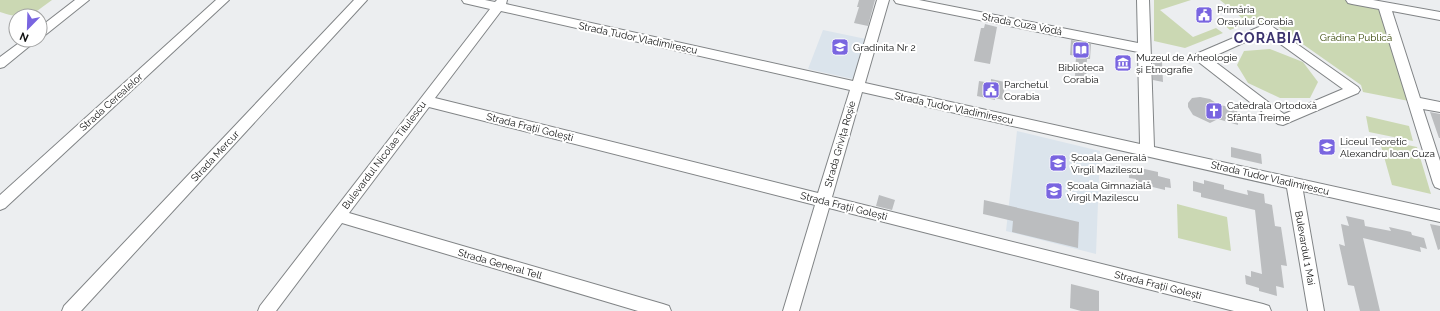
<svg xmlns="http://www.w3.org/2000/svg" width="1440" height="311" viewBox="0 0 1440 311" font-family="Raleway,sans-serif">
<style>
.built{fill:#dbe4ec}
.green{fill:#cbd8b3}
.building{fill:#bbbdbf}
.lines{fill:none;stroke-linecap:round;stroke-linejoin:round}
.minor-casing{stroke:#818486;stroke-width:2}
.minor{fill:#fff;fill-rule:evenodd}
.labels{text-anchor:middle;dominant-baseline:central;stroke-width:4;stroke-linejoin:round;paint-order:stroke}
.poi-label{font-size:10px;fill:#121313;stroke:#fff;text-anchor:start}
.street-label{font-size:10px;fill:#121313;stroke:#fff}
.park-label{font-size:10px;fill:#374706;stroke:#fff}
.district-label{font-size:14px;font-weight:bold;letter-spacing:1px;fill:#3c336f;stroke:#fff}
</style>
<rect width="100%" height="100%" fill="#eceef0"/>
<path class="built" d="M823,30l43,9 -13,40 -45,-10z
M1017,131l83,20 -4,103 -90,-23z"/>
<path class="green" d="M0,0h52c-22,16 -25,21 -52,12z
M1154,0h37l-31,10 33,27 23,-9 7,5 -38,15 -31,-7z
M1220,0h132l32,6 30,96 -51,-10 -2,-7 -84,-59 -24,-5 -23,9 -6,-5 18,-7z
M1270,49l33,13 15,20 -8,16h-30l-32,-15 -11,-18 7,-14z
M1366,116l43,10 4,15 -44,-9z
M1379,139l38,8 14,47 -39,-9z
M1177,204l50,13 4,34 -53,-13z"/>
<path class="building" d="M859,0h16l-7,26 -14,-3 5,-16h-2z
M985,24l12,3 -7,37 -16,-3 7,-33h3z
M1071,40l20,4 -1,15h-3l-1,19 -11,-2 1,-20 -6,-1z
M1153,60l9,2 1,20 -10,-2z
M991,79l14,3 -2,18 -8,-2v2l-18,-4 2,-15 12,2z
M1200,97l10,2 9,6 18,3 1,17 -20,-6 -8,4 -17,-8 -5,-8v-4l4,-5z
M1430,112l10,2v24h-1z
M1231,147l30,7 1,10 -31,-7z
M1140,168l18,4v4l12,3 1,9 -6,-1v3l-29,-7v-4l-7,-1v-9l11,2z
M1204,180l20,5v4l24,6 -1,-5 17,4 1,9 7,2 3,21 6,1 6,39 -6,-1 3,23 -8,-2 1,10 -18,-5v-3l-13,-4 -1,-9 6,2v-6l11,3 -7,-64 -54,-13v-4l-8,-2v-10l11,3z
M879,195l16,5 -3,10 -16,-4z
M984,200l95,22 -1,26 -66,-16 1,-11 -30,-7z
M1346,216l18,4 1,6 26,5 -2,-4 22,5 1,3 12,3 3,11 -7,-2 1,5 -58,-14 17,73h-20l-6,-25 -6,-1 -9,-41 6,2 -4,-22 8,2z
M1430,224l10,2v23l-2,1z
M1071,284l28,7v20h-18l-11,-3z"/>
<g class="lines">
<g class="minor-casing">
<path id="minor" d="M75,0h14l-45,36 -4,1v-10z
M216,0h13l-224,208 -5,2v-15z
M354,0h13l-286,311h-19l2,-5z
M462,0h23l10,2 2,-2h10l-1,4 347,77 24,-81h12l-24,83 275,61 -2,-92 -238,-48 -4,-1 -2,-3h25l219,43 -1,-43h12l5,147 286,63v12l-137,-31 21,120h-16l-21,-123 -425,-96 -30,105 431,107 6,2 2,5h-37l-405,-103 -30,103h-16l32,-106 -386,-98 -80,106 314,91 6,2 2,5h-33l-296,-88 -66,88h-18l2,-5 230,-297 -26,-6zM501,11l349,79 -32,103 -383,-95z
M1346,0h27l67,12v8l-48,-9 28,87 20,4v10l-17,-3 17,52v28l-5,-2 -2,-4 -54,-174 -27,-5 -4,-1z
M1266,24l4,1 88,62 2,3 -2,3 -75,32 -5,-1 -82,-64 -2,-3 2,-3zM1265,33l78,56 -59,25 -74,-56z
M23,40h14l-33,27 -4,1v-11z"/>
</g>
<use href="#minor" class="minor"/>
</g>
<defs>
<g id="civic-square" transform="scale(0.9)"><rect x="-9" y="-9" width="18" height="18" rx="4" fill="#7965e0" stroke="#fff"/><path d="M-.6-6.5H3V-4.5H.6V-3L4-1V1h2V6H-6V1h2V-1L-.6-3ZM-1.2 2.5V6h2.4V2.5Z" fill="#fff"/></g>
<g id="school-square" transform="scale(0.9)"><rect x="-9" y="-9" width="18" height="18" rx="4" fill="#7965e0" stroke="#fff"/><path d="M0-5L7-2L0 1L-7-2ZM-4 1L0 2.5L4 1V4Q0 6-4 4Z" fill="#fff"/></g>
<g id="library-square" transform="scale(0.9)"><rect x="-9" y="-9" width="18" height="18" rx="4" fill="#7965e0" stroke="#fff"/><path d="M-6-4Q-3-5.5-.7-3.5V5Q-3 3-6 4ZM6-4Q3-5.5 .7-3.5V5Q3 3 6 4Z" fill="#fff"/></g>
<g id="museum-square" transform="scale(0.9)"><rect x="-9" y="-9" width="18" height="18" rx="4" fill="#7965e0" stroke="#fff"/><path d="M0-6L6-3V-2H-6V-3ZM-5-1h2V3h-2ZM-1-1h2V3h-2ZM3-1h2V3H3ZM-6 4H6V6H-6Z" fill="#fff"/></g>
<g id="church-square" transform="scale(0.9)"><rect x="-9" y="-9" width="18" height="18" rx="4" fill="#7965e0" stroke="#fff"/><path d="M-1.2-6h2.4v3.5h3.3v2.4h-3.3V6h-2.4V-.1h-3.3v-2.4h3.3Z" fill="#fff"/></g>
</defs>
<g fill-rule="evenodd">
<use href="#civic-square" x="1204" y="15"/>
<use href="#school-square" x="840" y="47"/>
<use href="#library-square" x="1081" y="50"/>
<use href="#museum-square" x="1123" y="63"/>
<use href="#civic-square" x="991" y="90"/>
<use href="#church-square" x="1214" y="111"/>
<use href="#school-square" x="1327" y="147"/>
<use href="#school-square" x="1058" y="163"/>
<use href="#school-square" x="1054" y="191"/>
</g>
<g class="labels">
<g class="poi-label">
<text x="1217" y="9">Primăria<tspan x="1217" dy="12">Orașului Corabia</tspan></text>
<text x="853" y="47">Gradinita Nr 2</text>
<text x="1136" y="57">Muzeul de Arheologie<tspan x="1136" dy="12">și Etnografie</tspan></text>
<text x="1081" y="67" text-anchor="middle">Biblioteca<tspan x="1081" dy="12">Corabia</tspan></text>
<text x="1004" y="84">Parchetul<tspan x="1004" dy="12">Corabia</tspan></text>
<text x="1227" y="105">Catedrala Ortodoxă<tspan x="1227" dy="12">Sfânta Treime</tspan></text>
<text x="1340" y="141">Liceul Teoretic<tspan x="1340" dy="12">Alexandru Ioan Cuza</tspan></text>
<text x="1071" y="157">Școala Generală<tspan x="1071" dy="12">Virgil Mazilescu</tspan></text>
<text x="1067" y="185">Școala Gimnazială<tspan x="1067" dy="12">Virgil Mazilescu</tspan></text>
</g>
<g class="street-label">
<text transform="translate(1022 24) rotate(11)">Strada Cuza Vodă</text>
<text transform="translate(638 38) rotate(12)">Strada Tudor Vladimirescu</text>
<text transform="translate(111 102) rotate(-42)">Strada Cerealelor</text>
<text transform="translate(954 108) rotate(12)">Strada Tudor Vladimirescu</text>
<text transform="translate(530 127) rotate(14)">Strada Frații Golești</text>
<text transform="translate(840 144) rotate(-74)">Strada Grivița Roșie</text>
<text transform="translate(384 155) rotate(-53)">Bulevardul Nicolae Titulescu</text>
<text transform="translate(215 156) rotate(-47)">Strada Mercur</text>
<text transform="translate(1270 178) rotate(13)">Strada Tudor Vladimirescu</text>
<text transform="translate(844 206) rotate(14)">Strada Frații Golești</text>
<text transform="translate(1305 248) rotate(80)">Bulevardul 1 Mai</text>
<text transform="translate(500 264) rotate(16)">Strada General Tell</text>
<text transform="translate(1158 285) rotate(14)">Strada Frații Golești</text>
</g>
<g class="park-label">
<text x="1356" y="37">Grădina Publică</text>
</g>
<g class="district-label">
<text x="1268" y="38">CORABIA</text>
</g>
</g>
<g transform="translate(28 28) rotate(203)"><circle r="19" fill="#ffffff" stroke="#a0a1a1"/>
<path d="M0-3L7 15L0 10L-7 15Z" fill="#7965e0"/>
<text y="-6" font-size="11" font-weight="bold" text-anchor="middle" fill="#121313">N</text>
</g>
</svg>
